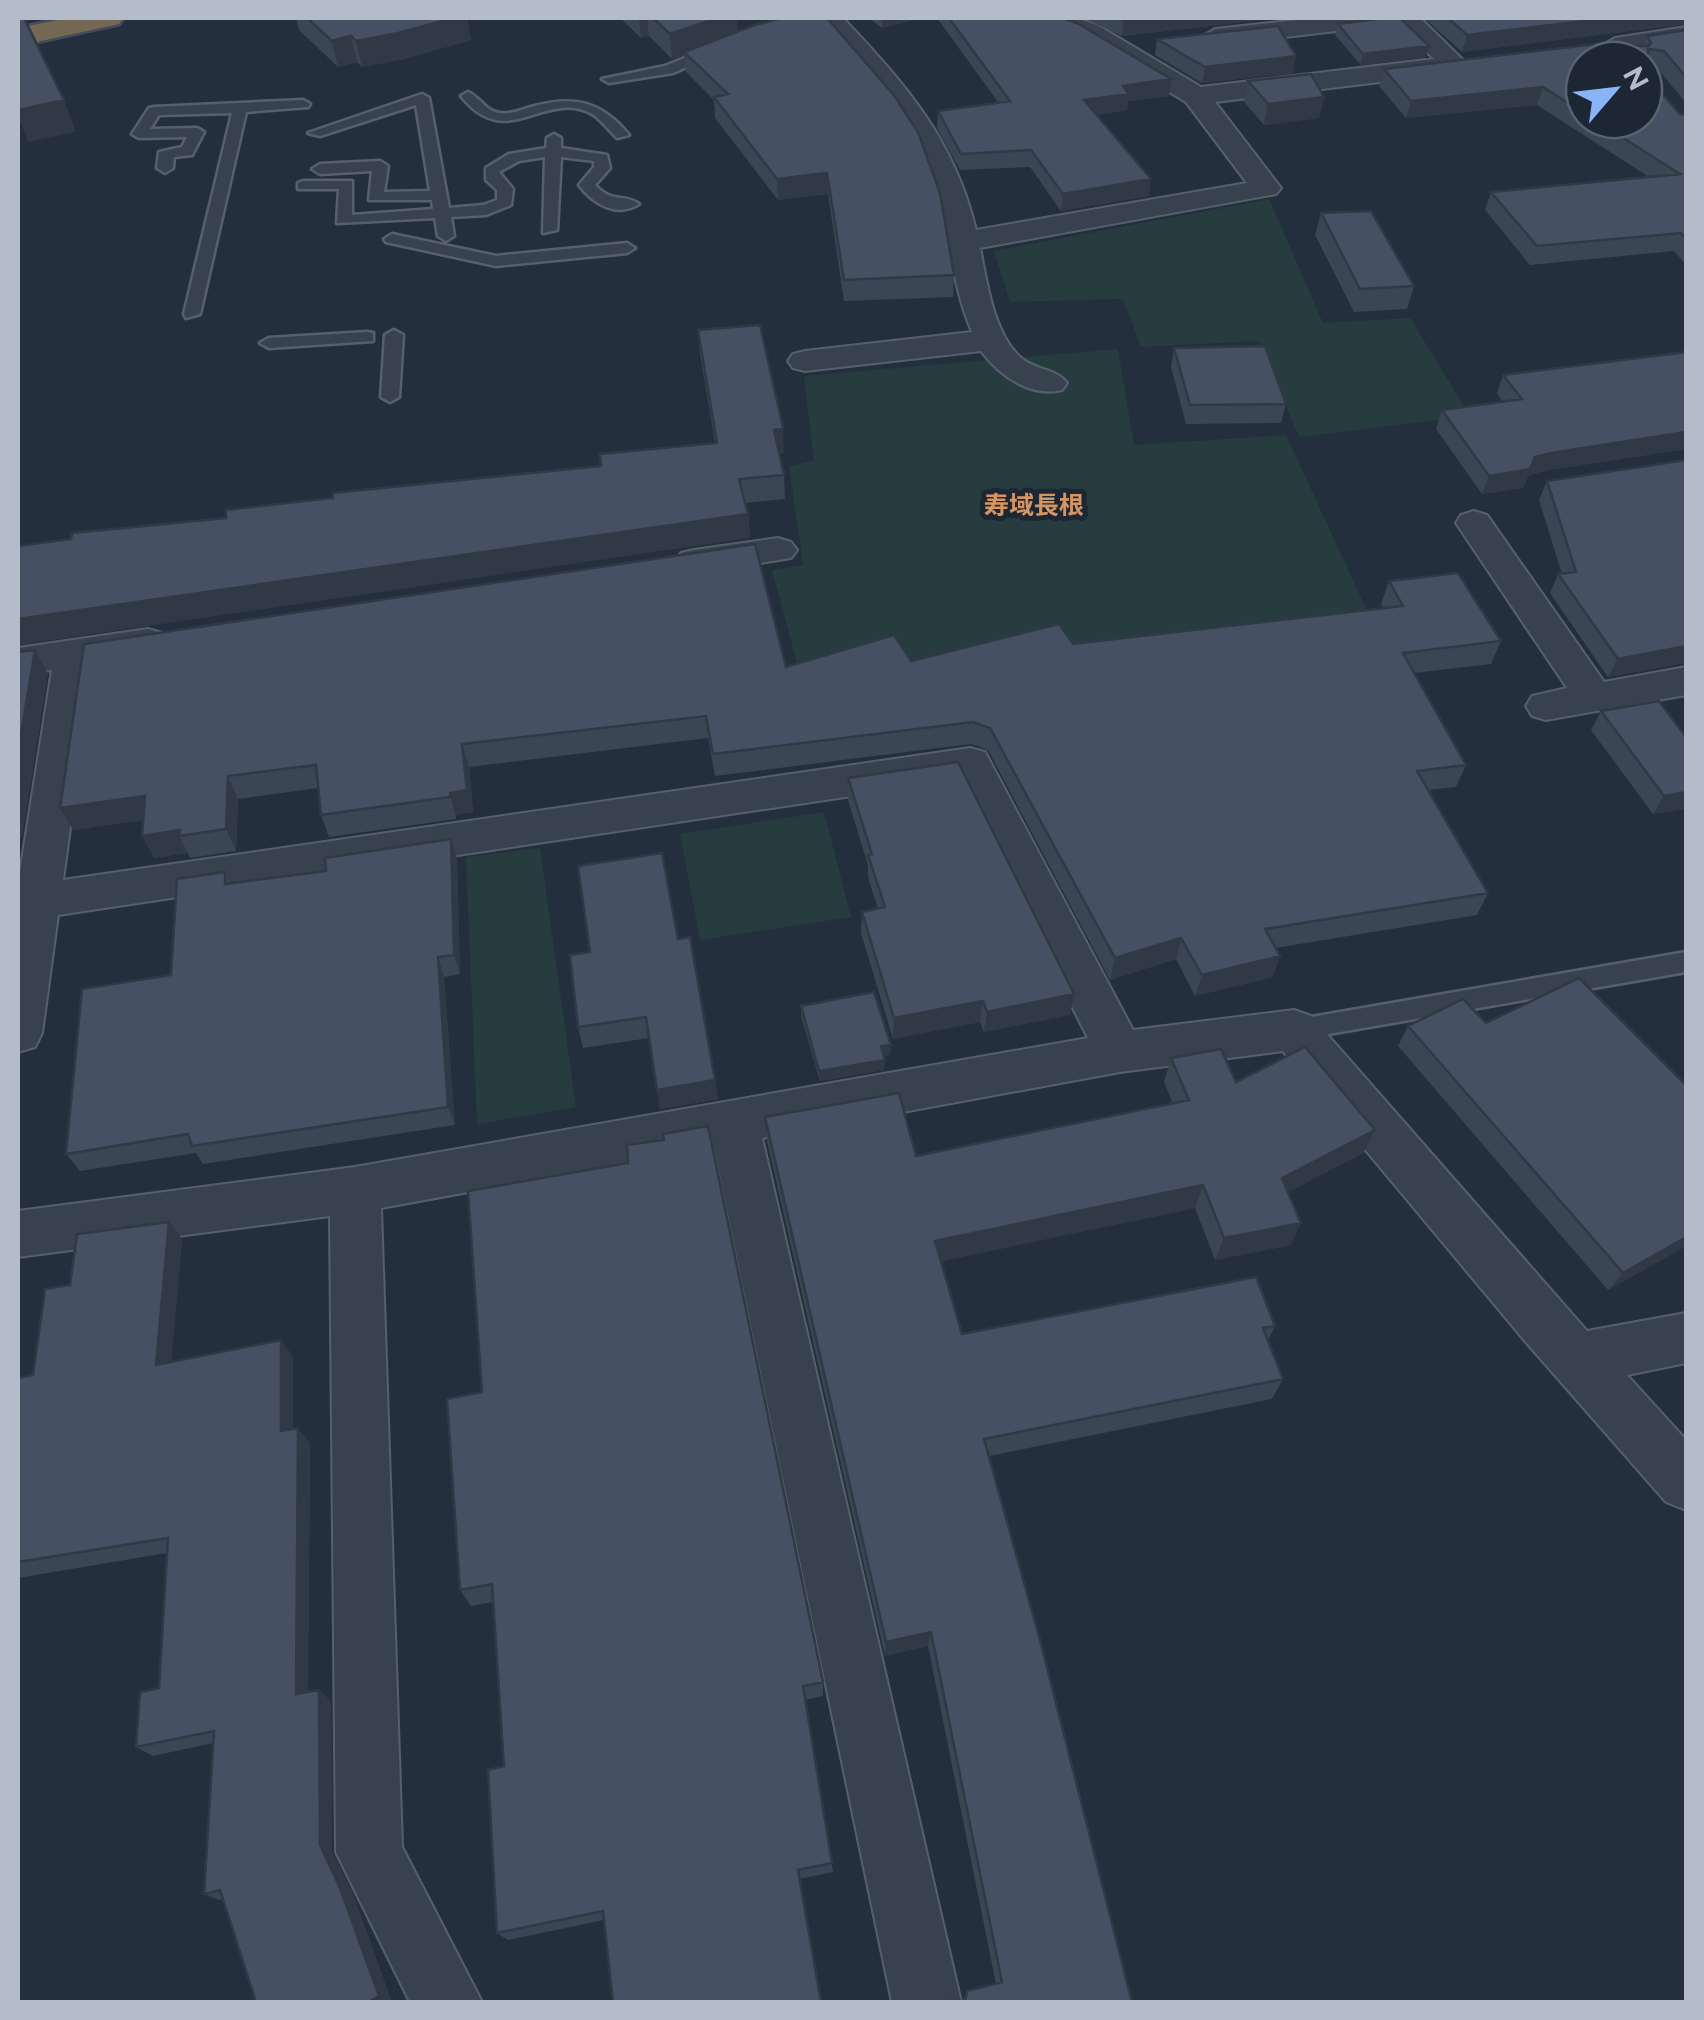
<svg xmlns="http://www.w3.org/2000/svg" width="1704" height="2020" viewBox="0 0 1704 2020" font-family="Raleway,'Noto Sans JP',sans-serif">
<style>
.green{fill:#263c3f}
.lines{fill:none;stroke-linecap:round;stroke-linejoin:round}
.lane-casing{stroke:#565f6c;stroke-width:5}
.street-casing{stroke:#565f6c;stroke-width:4}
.highway-casing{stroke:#434c59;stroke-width:5}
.lane{fill:#38414e;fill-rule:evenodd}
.street{fill:#38414e;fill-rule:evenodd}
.highway{fill:#746855;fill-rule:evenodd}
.wall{fill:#3b4654;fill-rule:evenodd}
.shaded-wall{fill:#303945}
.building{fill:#455162;stroke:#303945;stroke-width:2.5}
.labels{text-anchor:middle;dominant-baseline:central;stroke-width:10;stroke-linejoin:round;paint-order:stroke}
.far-quarter-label{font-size:25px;font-weight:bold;fill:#d59563;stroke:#1d2633}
</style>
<rect width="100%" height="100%" fill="#242f3e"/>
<path class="green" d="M1269,199l54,124 87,-5 60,98 -171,21 -40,-96 -118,6 -18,-48 -113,3 -16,-51z
M1118,349l16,96 152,-10 82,178 -568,61 -28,-104 31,-5 -14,-99 25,-5 -10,-85z
M824,812l27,105 -151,23 -20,-106z
M540,848l36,259 -99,17 -11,-267z"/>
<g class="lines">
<g class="lane-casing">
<path id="lane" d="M714,46l5,1v6l-46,20 -64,10 -7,-4 63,-13z
M468,92c12,5 18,20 32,21 10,2 21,-3 31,-6 42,-12 70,-6 98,28l-12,3c-7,-7 -15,-17 -23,-23 -48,-29 -86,40 -133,-19z
M422,94l7,4 20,110 34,-3 14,-5v-10l-11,-10v-12l23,-14 37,-6 1,-10 7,-4 7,4v10l46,7 3,13 -15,17c17,19 29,8 44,19 -22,14 -46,0 -60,-19l15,-18v-6l-33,-4 -4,73 -14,3 2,-76 -26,4 -20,11 14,17 -2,16 -25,10 -35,2 3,19 -8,5 -8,-5 -3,-18 -98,5 2,-34h-41v-6l5,-2h49v34l81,-6 -1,-9h-63l3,-29 -52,3 -8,-5 8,-5 60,-3 8,5 -4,26 46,-1 -14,-86 -96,31 -12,-3z
M303,100l7,4 -2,3 -62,5 -46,202 -14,4 -2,-4 48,-201 -73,2 -9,14 47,-1 7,4 -12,23 -18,2 -1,11 -8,5 -8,-5 2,-16 23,-5 5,-10 -48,1 -7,-4 17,-26 5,-1z
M392,234l104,22 131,-13 8,5 -8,5 -131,13 -110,-24 -2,-3z
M394,330l9,5 -4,62 -9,5 -9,-5 4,-62z
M367,332l6,1v8l-104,7 -9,-5 9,-5z
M1686,952v20l-392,68 -9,-3 -4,-7 4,-7 9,-3z"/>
</g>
<g class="street-casing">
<path id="street" d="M816,18h27c63,67 111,121 133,212l271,-47 -61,-81 -107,-65 -34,-14 -4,-5h35l21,7 104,62 233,-28 -41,-41h27l48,47 -13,8 -240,29 66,86 -5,6 -296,54c7,34 13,84 40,109 13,13 36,11 47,26l-5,7c-32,8 -63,-15 -81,-39l-176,20 -12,-3 -5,-7 5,-7 12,-3 167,-19c-22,-50 -22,-107 -41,-158 -23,-63 -77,-103 -115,-156z
M1316,18h76l-13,8 -164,19 -13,-8 13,-8z
M1686,27v16l-71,11 -13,-8 13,-8z
M1474,511l13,4 117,167 82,-15v28l-140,25 -14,-4 -6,-10 6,-10 35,-8 -111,-165 5,-8z
M778,538l13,4 6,8 -6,8 -97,16 -13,-3 -6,-9 6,-9 13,-3z
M148,629l14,4 6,9 -6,9 -70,12 -29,217 907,-132 15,4 148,278 161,-20 17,6 276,315 99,-18v50l-59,12 59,65v70l-20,-8 -141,-161 -242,-290 -163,21 -358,66 199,864h-69l-178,-855 -333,61 21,639 80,155h-72l-74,-150 -6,-636 -312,41v-46l337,-44 733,-129 -130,-258 -900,135 -16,118 -7,14 -17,5v-167l34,-215 -34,4v-26z"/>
</g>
<g class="highway-casing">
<path id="highway" d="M68,18h55l-4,6 -101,22v-18z"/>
</g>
<use href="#lane" class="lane"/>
<use href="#street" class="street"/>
<use href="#highway" class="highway"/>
</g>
<path class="wall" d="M296,18h171l4,22 -67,19 -42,8 -5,-5 -19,5 -39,-37z
M620,18h117v13l217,244 -1,22 -109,4 -16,-107 -50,6 -63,-82 -1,-18 -28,-28 -2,-17 -12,4 -23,-23 -8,2z
M869,18h52l-39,10z
M937,18h126l106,78 -41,5 -1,9 -31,5 53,81 -88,15 -31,-44 -70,3 -23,-42 1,-17 60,-9z
M1083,18h180l-1,2 -140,16z
M1424,18h262v6l-224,28z
M1382,19l47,27 -3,11 -65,8 -26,-30 3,-11z
M1686,30v73l-29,-35 -9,-1v11l32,36 6,1v150l-12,-14 -144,14 -45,-55 6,-18 158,-15 -112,-72 -131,13 -27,-32 5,-17 235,-23h25l3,-10zM1584,60l60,60h-60z
M1157,39l136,34 -91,10 -47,-28z
M1248,81l76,16 -5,21 -55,7 -20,-23z
M1321,213l93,73 -7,23 -53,3 -39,-77z
M698,330l86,123h-5l5,22 1,24 -40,4 3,11 2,24 -524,-20 375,-52 114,-23 -15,-89z
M1174,348l112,56 -5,19 -95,1 -15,-57z
M1686,352v97l-143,22 -15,5 -5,12 -41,6 -46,-65 6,-19 61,-8 -6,-9 6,-18z
M1686,460v205l-1,-2 -77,14 -58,-84 8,-19h4l-23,-74 8,-19z
M1389,581l112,60 -10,23 -77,9 52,92 -10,22 -28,3 60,103 -11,22 -202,33 -2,29 -78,19 -19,-37 -66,21 -122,-230 -17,-6 -256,32 -7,-38 -239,29 4,45 -17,3v4l-127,18 -8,-22 -3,-27 -80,11 -2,52 -46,7 -2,-5 -34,5 -11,-38 -70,10 -13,-22 726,-141 125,-6 473,-53 -3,-4z
M1601,711l85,26v76l-2,-4 -31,5 -62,-84z
M848,778l226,216 -4,21 -86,17 -4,-10 -87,17 -32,-106 1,-21 16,-3 -10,-32v-12l-20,-65z
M451,839l6,20 3,115 -16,3 11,148 -252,39 -7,-11 -116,18 -14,-17 105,-179 54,-103 6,12 95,-13z
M678,939l37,141 3,19 -58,10 -11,-71 -66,10 -5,-21z
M801,1006l90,39 -1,10 -6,1v14l-64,11 -19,-65z
M1408,1026l278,220 -78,44 -210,-244z
M1171,1058l65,24 139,48 -12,23 -75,39 3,53 -76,15 -20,-52 -254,53 21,73 313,-8 -7,14 15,39 -11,20 -283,57 143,546h-191l1,-1h20l5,-10 29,-7 -68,-338 -43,10 -118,-515 -2,-24 151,39 257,-52 -9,-22z
M182,1239l-11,123 122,-6v73l17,14 -2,249 11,-2 12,11 1,151 21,42 38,106 -5,2h-130l-33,-103 -4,1 -15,-6 9,-151 -60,13 -17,-9 23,-59 8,-135 -149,25v-200l15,-3 37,-90z
M447,1399l376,283v14l-18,4 28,172 -325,68 -11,-7 7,-167 -11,-164 -22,4 -11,-16z"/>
<path class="shaded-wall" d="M454,18h13l4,22 -67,19 -42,8 -6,-26z
M639,18h8l2,18 -8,2z
M717,18h20l1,18 -54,16v3l-12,4 -2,-25z
M882,18h39l-39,10z
M1146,18h117l-1,2 -140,16 2,-16z
M1609,18h77v6l-224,28 5,-17z
M351,36l6,26 -19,5 -6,-26z
M1429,46l-3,11 -65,8 2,-11z
M1296,56l-3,17 -91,10 3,-16z
M1171,79l-2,17 -41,5 -1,9 -45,7 2,-17 39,-14z
M1543,87l-6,18 -131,13 5,-17z
M1324,97l-5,21 -55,7 4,-21z
M64,100l12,32 -48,10 -10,-26v-6z
M827,173l1,21 -50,6 -1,-21z
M1151,179l-2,17 -88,15 2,-17z
M783,428l1,25 -9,1 -1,-24z
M1686,432v17l-143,22 -15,5 -5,12 -41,6 7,-18 46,-19 16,-4z
M748,514l2,24 -732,107v-26z
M1686,646l-1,17 -77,14 10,-18z
M35,650l13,24 -26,164h-4v-86z
M462,744l7,23 4,45 -17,3v4l-6,-26z
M228,776l10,23 -2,52 -10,-22z
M1686,792v12l-2,5 -31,5 11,-18z
M145,796l12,22 -84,12 -13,-22z
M180,830l-1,6 9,17 -34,5 -12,-22z
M451,839l6,20 3,115 -6,-19z
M1181,938l-5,21 -66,21 5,-22z
M1280,956l-7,21 -78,19 7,-21z
M438,957l6,20 11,148 -7,-18z
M1074,994l-4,21 -86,17 3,-20z
M983,1001l-3,21 -87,17 1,-21z
M891,1045l-1,10 -9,2v-11z
M885,1060l-1,10 -64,11 -1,-10z
M715,1080l3,19 -58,10 -3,-19z
M1375,1130l-12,23 -91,48 10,-23z
M1203,1185l-8,23 -262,55 2,-22z
M169,1222l13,17 -12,141 -14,-15z
M1301,1223l-10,22 -76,15 9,-22z
M1686,1237v9l-78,44 15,-17z
M281,1340l12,16v90l-12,-15z
M298,1428l12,15 -2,261 -12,-10z
M931,1632l-3,14 -43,10 1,-14z
M319,1690l12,11 1,151 21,42 38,106 -5,2h-18l-48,-157z"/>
<path class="building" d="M18,18h6l40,82 -46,10z
M307,18h147l-56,15 -42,8 -5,-5 -19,5z
M653,18h64l-47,16z
M782,18h45l66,76 25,38 22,61 14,82 -110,5 -17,-107 -50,6 -63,-82 14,-3 -44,-42 71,-27z
M949,18h114l16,6 92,55 -48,7 6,8 -45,6 67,79 -88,15 -32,-44 -70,4 -23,-43 72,-10z
M1118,18h28l-22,2z
M1385,18h15l29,28 -66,8 -25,-30z
M1448,18h161l-142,17z
M1278,26l18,30 -91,11 -48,-28z
M1686,30v47l-22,-26 -16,-2v29l32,36 6,1v123l-5,-5 -144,13 -46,-54 189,-18 -85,-54h49v-60h-60v53l-41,-26 -132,14 -27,-32 230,-27 5,4h29l3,-3 -4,-7z
M1311,74l13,23 -56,7 -20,-23z
M1371,211l43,75 -54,3 -39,-76z
M760,325l23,103 -9,2 10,45 -45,4 9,35 -730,105v-73l53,-7 1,-6 154,-15v-8l107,-12v-5l268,-27 -1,-12 117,-11 -19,-113z
M1265,346l21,58 -96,1 -16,-57z
M1686,352v80l-135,21 -16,4 -5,12 -41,7 -47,-66 80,-11 -19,-24z
M1686,460v186l-68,13 -60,-85 18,-2 -29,-91z
M755,544l31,123 108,-32 17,26 148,-37 14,20 330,-38 -14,-25 69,-8 43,68 -98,12 63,112 -49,6 71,122 -223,36 15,27 -78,19 -21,-37 -66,20 -125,-230 -17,-6 -260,32 -7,-38 -244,28 5,46 -17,3v4l-129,18 -5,-50 -88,11 -2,53 -47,7 1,-6 -38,6 3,-40 -85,12 24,-164z
M35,650l-17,102v-100z
M1659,701l27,36v55l-22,4 -63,-85z
M958,762l116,232 -87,18 -4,-11 -89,17 -32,-106 23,-5 -17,-52 4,-1 -24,-76z
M451,839l3,116 -16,2 10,150 -256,39 -4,-12 -122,20 16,-165 89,-14 6,-96 48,-7v12l101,-13 -1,-13z
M662,853l16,86 12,-2 25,143 -58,10 -11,-73 -68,10 -8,-72 20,-3 -12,-86z
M1579,978l107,107v152l-63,36 -215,-247 55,-27 23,24z
M874,992l17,53 -10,1 4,14 -66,11 -18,-65z
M1305,1047l70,83 -93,48 19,45 -77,15 -21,-53 -268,56 27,93 294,-57 19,49 -12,2 20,51 -299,60 56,201 92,362h-190v-1h23l2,-10 35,-9 -71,-350 -45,10 -121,-525 134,-24 17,63 273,-56 -18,-42 50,-9 15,33z
M708,1126l115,556 -20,4 29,177 -34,7 23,132h-208l-10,-91 -106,22 -9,-163 16,-4 -12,-182 -32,6 -13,-191 35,-7 -14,-201 160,-28 -1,-18 37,-5 -1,-6z
M169,1222l-13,143 125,-25v91l17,-3 -2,266 23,-4 1,155 20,43 39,108 -11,6h-112l-36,-112 -16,4 10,-163 -78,16 4,-55 19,-4 9,-150 -150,24v-184l15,-3 12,-86 25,-4 7,-51z"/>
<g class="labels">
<g class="far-quarter-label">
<text x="1034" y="505">寿域長根</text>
</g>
</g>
<rect width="1704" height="2020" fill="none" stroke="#b4bcc9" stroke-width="40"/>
<g transform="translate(1614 90) rotate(62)"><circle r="48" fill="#1d2633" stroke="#59626f" stroke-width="2.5"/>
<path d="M0-8L18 38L0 25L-18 38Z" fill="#8ab4f8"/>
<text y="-15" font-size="28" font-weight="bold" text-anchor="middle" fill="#b4bcc9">N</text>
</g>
</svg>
